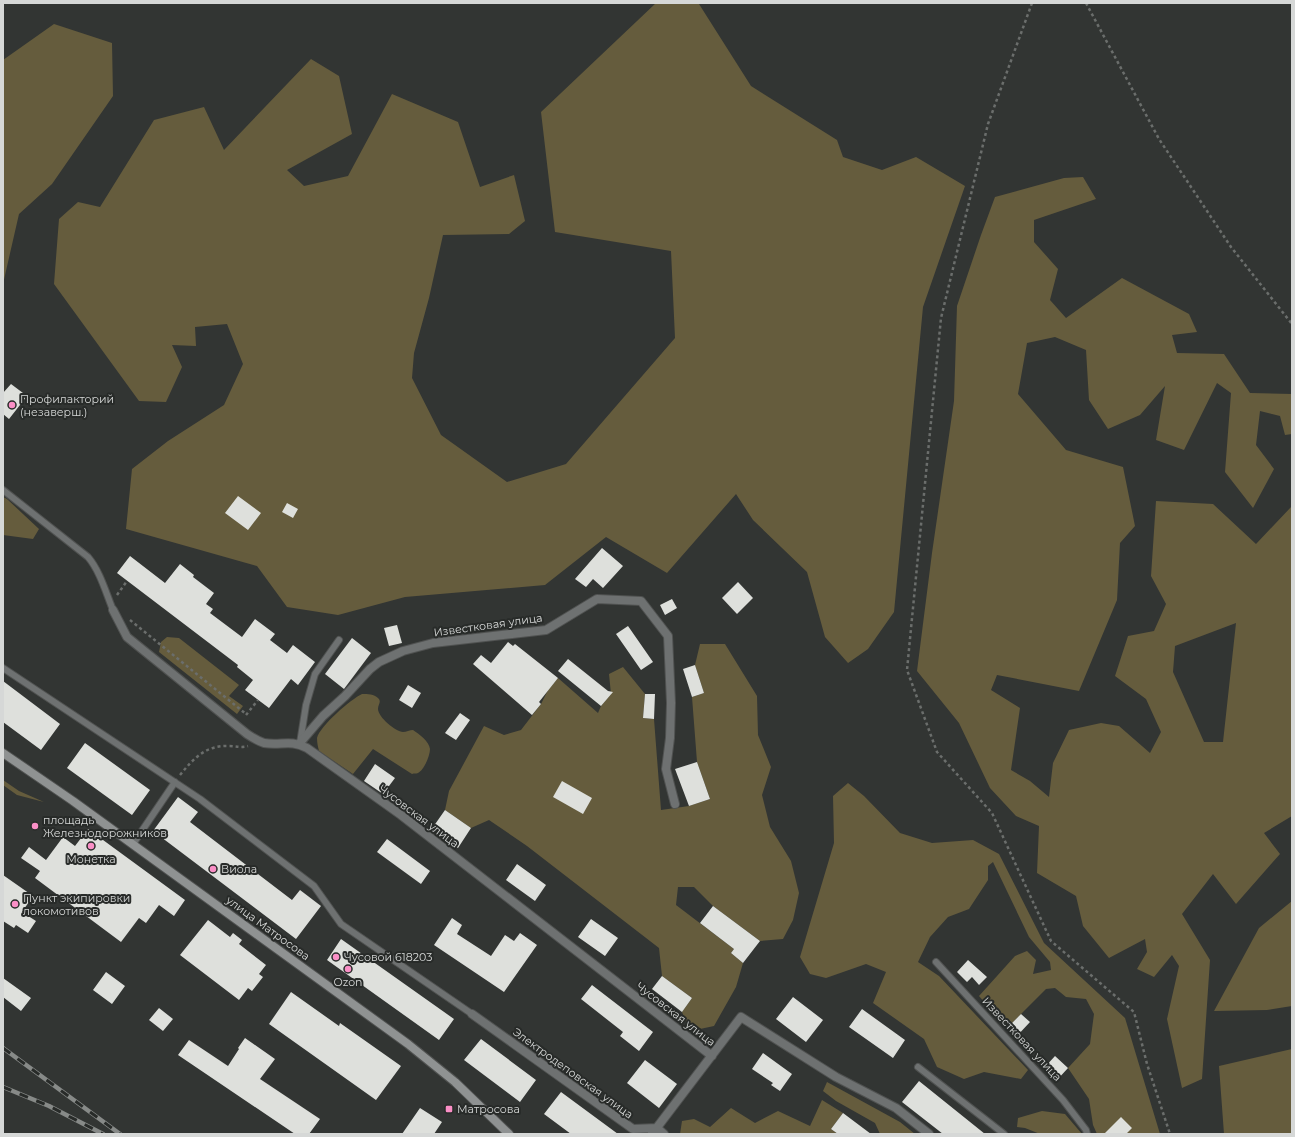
<svg xmlns="http://www.w3.org/2000/svg" width="1295" height="1137" viewBox="0 0 1295 1137" font-family="Montserrat,sans-serif">
<style>
.green{fill:#655c3d;fill-rule:evenodd}
.building{fill:#dee0dc}
.lines{fill:none;stroke-linecap:round;stroke-linejoin:round}
.lane-casing{stroke:#505251;stroke-width:8}
.street-casing{stroke:#505251;stroke-width:10}
.secondary-casing{stroke:#505251;stroke-width:10}
.path{stroke:#6b6e6c;stroke-width:2.5;stroke-dasharray:3 3;stroke-linecap:butt}
.lane{stroke:#6e7171;stroke-width:6}
.street{stroke:#6e7171;stroke-width:8}
.secondary{stroke:#8f9292;stroke-width:8}
.rail-casing{stroke:#878a88;stroke-width:4.5}
.rail{stroke:#282b29;stroke-width:3;stroke-dasharray:9;stroke-linecap:butt}
.poi-dot{fill:#fa8fc6;stroke:#282b29;stroke-width:1.5}
.labels{text-anchor:middle;dominant-baseline:central;stroke-width:4;stroke-linejoin:round;paint-order:stroke}
.poi-label{font-size:11px;fill:#d6d8d7;stroke:#282b29;text-anchor:start}
.street-label{font-size:11px;fill:#d6d8d7;stroke:#282b29}
</style>
<rect width="100%" height="100%" fill="#323533"/>
<path class="green" d="M656,3h39l4,1 52,82 86,54 6,17 39,13 34,-13 49,29 -42,121 -29,305 -26,37 -20,14 -23,-26 -18,-65 -54,-52 -17,-26 -69,79 -61,-36 -61,48 -140,12 -67,18 -51,-8 -30,-41 -131,-37 6,-60 36,-28 56,-36 19,-41 -16,-40 -32,3 1,19 -24,-1 10,22 -16,35 -27,-1 -85,-117 5,-65 19,-17 22,5 54,-87 50,-13 20,43 87,-91 28,17 13,58 -65,36 17,16 44,-10 44,-82 66,28 22,65 34,-12 11,46 -16,13 -66,1 -14,63 -15,55 -2,25 29,57 66,47 59,-18 109,-126 -4,-87 -116,-19 -14,-120z
M54,24l58,19 1,53 -61,88 -33,30 -16,70v-224z
M1083,177l13,22 -62,21v22l24,27 -8,31 16,18 56,-40 67,36 8,18 -25,3 5,18 47,1 26,39 42,1v40l-7,1 -5,-19 -20,-5 -4,34 18,24 -21,39 -28,-36 6,-79 -14,-10 -33,67 -28,-10 9,-54 -25,29 -32,14 -19,-29 -3,-50 -31,-13 -28,6 -9,51 48,56 57,17 12,59 -15,17 -3,57 -38,91 -82,-16 -6,15 29,18 -9,62 19,11 19,16 4,-34 16,-33 32,-7 18,3 31,27 11,-21 -15,-33 -31,-23 13,-40 26,-5 12,-27 -15,-28 5,-75 57,3 43,40 36,-38v310l-28,17 16,21 -44,50 -23,-30 -31,40 28,46 -8,119 -20,9 -15,-69 12,-53 -7,-11 -18,22 -17,-8 10,-17 -2,-13 -36,19 -26,-32 -7,-30 -39,-23 2,-47 -23,-10 -26,-28 -31,-65 -42,-52 15,-118 22,-152 3,-95 24,-71 14,-38 69,-19zM1236,623l-13,119h-19l-31,-70 2,-26z
M3,497l4,2 32,30 -6,10 -30,-4z
M167,637l12,1 60,47 -10,11 14,10 -6,8 -78,-62 2,-10z
M700,644h25l32,52 1,39 13,32 -9,28 8,32 21,34 8,32 -6,27 -10,19 -23,2 -47,-35 -19,-19h-16l-2,18 58,44 -3,4 12,10 -7,24 -22,39 -14,3 -13,-5 -5,-12 10,-14 -30,-22 -3,-28 -132,-102 -38,-26 -18,8 -26,-18 4,-19 35,-65 20,9 17,-5 20,-26 7,-14 10,-12 40,35 3,-7 10,-12 -2,-20 14,-7 22,27 -2,24 11,1 7,91 28,-4 21,-7 -13,-37 -5,-65 12,-4 -9,-28z
M362,694c6,0 12,0 16,4 4,4 0,6 0,11 0,8 18,23 25,23 3,0 7,-2 10,-2 6,4 16,11 17,19 0,7 -6,21 -12,24 -2,1 -4,0 -6,1l-39,-25 -20,25 -34,-23c-1,-4 -2,-8 -2,-13 3,-12 34,-39 45,-44z
M3,780l16,11 25,11 -27,-7 -14,-10z
M848,783l16,13 36,37 32,10 41,-3 26,14 45,89 81,75 35,116h-63l-4,-9 -4,-26 -21,-31 22,-24 4,-30 -8,-15 -20,-2 -11,-9 -9,1 -39,39 -28,-32 36,-40 12,-5 9,9 -3,14 18,-4 -1,-8 -21,-25 -36,-75 -5,4v14l-19,29 -21,8 -18,20 -12,25 21,14 89,94 -7,9 -37,-7 -20,7 -27,-12 -13,-28 -51,-36 13,-31 -20,-8 -40,14 -16,-4 -10,-17 34,-114 -1,-47z
M1292,901v105l-25,4 -53,1 45,-83z
M1292,1049v85h-68l-5,-68z
M827,1082l73,40 15,12h-35l-5,-11 -39,-22 -13,-10z
M822,1100l21,13 -12,16 7,5h-158l2,-13 12,-2 16,8 21,-19 24,15 23,-12 32,15z
M1042,1111l23,3 17,20h-42l-15,-6 -8,-1 1,-9z"/>
<path class="building" d="M11,384l16,12 -18,23 -6,-5v-21z
M238,496l23,17 -13,17 -23,-17z
M287,503l11,6 -5,9 -11,-6z
M602,548l21,18 -20,22 -10,-9 -7,8 -11,-8z
M130,556l35,27 15,-19 14,11 -1,2 21,16 -8,11 7,5 -3,4 32,24 13,-18 20,15 -5,6 17,13 6,-8 22,17 -17,23 -7,-6 -22,29 -24,-18 8,-10 -16,-13 1,-2 -121,-92z
M738,582l15,16 -16,16 -15,-16z
M672,599l5,9 -12,7 -5,-10z
M397,625l5,18 -13,3 -5,-18z
M628,626l25,36 -12,8 -25,-36z
M352,638l19,15 -27,36 -19,-15z
M508,642l5,4 2,-2 43,34 -19,24 2,2 -9,11 -59,-51 8,-9 10,8z
M568,659l40,32 5,1 -12,14 -43,-35z
M695,665l9,28 -12,4 -9,-28z
M3,681l57,43 -19,26 -38,-28z
M408,685l13,8 -9,15 -13,-8z
M645,694h10l-1,25 -11,-1z
M460,713l10,7 -14,20 -11,-7z
M85,743l65,47 -18,25 -65,-47z
M697,762l13,37 -21,7 -14,-37z
M375,764l20,14 -12,16 -19,-13z
M562,781l30,17 -9,16 -30,-17z
M178,797l20,15 -8,10 102,78 8,-10 21,16 -25,33 -143,-108z
M445,810l26,18 -13,20 -27,-18z
M88,829l97,71 -11,16 -15,-11 -13,18 -7,-5 -18,24 -86,-64 5,-7 -19,-13 8,-11 17,13 17,-23 12,9z
M387,839l43,32 -9,13 -44,-32z
M517,864l29,21 -11,16 -29,-21z
M3,875l30,21 -11,16 14,9 -8,12 -12,-8 -2,3 -11,-7z
M713,906l47,35 -17,22 -12,-10 3,-4 -34,-26z
M452,918l10,7 -5,9 34,22 14,-21 9,6 6,-8 17,12 -33,47 -70,-47z
M591,919l27,19 -13,18 -27,-19z
M208,920l22,17 3,-4 9,7 -3,4 27,21 -7,9 4,3 -11,14 -4,-3 -9,12 -59,-45z
M341,939l113,80 -15,21 -112,-80z
M968,960l19,17 -8,8 -7,-8 -5,5 -10,-10z
M106,972l19,14 -13,18 -19,-14z
M662,976l30,22 -10,14 -30,-23z
M3,978l28,20 -10,13 -18,-14z
M592,985l61,47 -14,19 -19,-15 3,-4 -42,-33z
M291,992l48,34 1,-3 61,43 -25,34 -107,-76z
M793,997l30,23 -17,22 -30,-23z
M159,1008l14,11 -10,12 -14,-11z
M862,1009l43,31 -12,18 -44,-31z
M1021,1014l9,8 -14,15 -9,-9z
M245,1038l30,21 -15,20 60,40 -11,15h-14l-117,-79 11,-15 39,26 11,-17 -1,-1z
M481,1039l55,41 -16,22 -56,-42z
M763,1053l29,21 -12,17 -9,-6 2,-2 -21,-14z
M1055,1056l13,12 -11,12 -13,-12z
M645,1060l32,24 -18,24 -32,-25z
M919,1081l66,53h-42l-41,-32z
M561,1092l57,42h-47l-27,-20z
M420,1108l22,14 -8,12h-32z
M843,1113l28,21h-33l-7,-5z
M1121,1117l11,11 -6,6h-22z"/>
<g class="lines">
<g class="lane-casing">
<path id="lane" d="M3,490l85,67c12,14 18,36 25,53
M3,668l197,131 114,87 27,38 131,90
M300,743l6,-38 9,-31 24,-34
M133,844l42,-62
M936,962l127,138 23,30 1,4
M918,1067l86,67"/>
</g>
<g class="street-casing">
<path id="street" d="M113,610l14,27 120,97c6,4 11,7 17,9 17,3 26,-4 43,5l94,67 311,241
M299,744l24,-28 22,-20 25,-27 9,-7 24,-11 30,-8 113,-13 51,-31 44,2 27,35 3,67 -1,35 -4,31 9,35
M472,1014l161,115 24,-1 7,6
M652,1134l89,-117 95,60 60,31 33,26"/>
</g>
<g class="secondary-casing">
<path id="secondary" d="M3,753l70,48 335,243 47,38 54,52"/>
</g>
<path class="path" d="M1032,3l-44,121 -47,194 -34,352 30,82 55,61 59,128 83,71 13,52 23,70
M1086,3l73,136 72,108 61,77
M117,595l10,-14
M130,620l116,94
M246,715l12,-15
M180,775c14,-17 26,-30 49,-29 7,0 12,2 19,0"/>
<use href="#lane" class="lane"/>
<use href="#street" class="street"/>
<use href="#secondary" class="secondary"/>
<g class="rail-casing">
<path id="rail" d="M3,1048l117,86
M3,1087l46,19 54,28"/>
</g>
<use href="#rail" class="rail"/>
</g>
<g class="poi-dot">
<circle cx="12" cy="405" r="4"/>
<circle cx="35" cy="826" r="4"/>
<circle cx="91" cy="846" r="4"/>
<circle cx="213" cy="869" r="4"/>
<circle cx="15" cy="904" r="4"/>
<circle cx="336" cy="957" r="4"/>
<circle cx="348" cy="969" r="4"/>
<rect x="445" y="1105" width="8" height="8" rx="2"/>
</g>
<g class="labels">
<g class="poi-label">
<text x="20" y="399">Профилакторий<tspan x="20" dy="13">(незаверш.)</tspan></text>
<text x="43" y="820">площадь<tspan x="43" dy="13">Железнодорожников</tspan></text>
<text x="91" y="859" text-anchor="middle">Монетка</text>
<text x="221" y="869">Виола</text>
<text x="23" y="898">Пункт экипировки<tspan x="23" dy="13">локомотивов</tspan></text>
<text x="344" y="957">Чусовой 618203</text>
<text x="348" y="982" text-anchor="middle">Ozon</text>
<text x="457" y="1109">Матросова</text>
</g>
<g class="street-label">
<text transform="translate(488 625) rotate(-8)">Известковая улица</text>
<text transform="translate(419 816) rotate(37)">Чусовская улица</text>
<text transform="translate(268 928) rotate(36)">улица Матросова</text>
<text transform="translate(676 1014) rotate(38)">Чусовская улица</text>
<text transform="translate(1022 1039) rotate(47)">Известковая улица</text>
<text transform="translate(573 1073) rotate(36)">Электродеповская улица</text>
</g>
</g>
<rect width="1295" height="1137" fill="none" stroke="#d6d8d7" stroke-width="8"/>
</svg>
